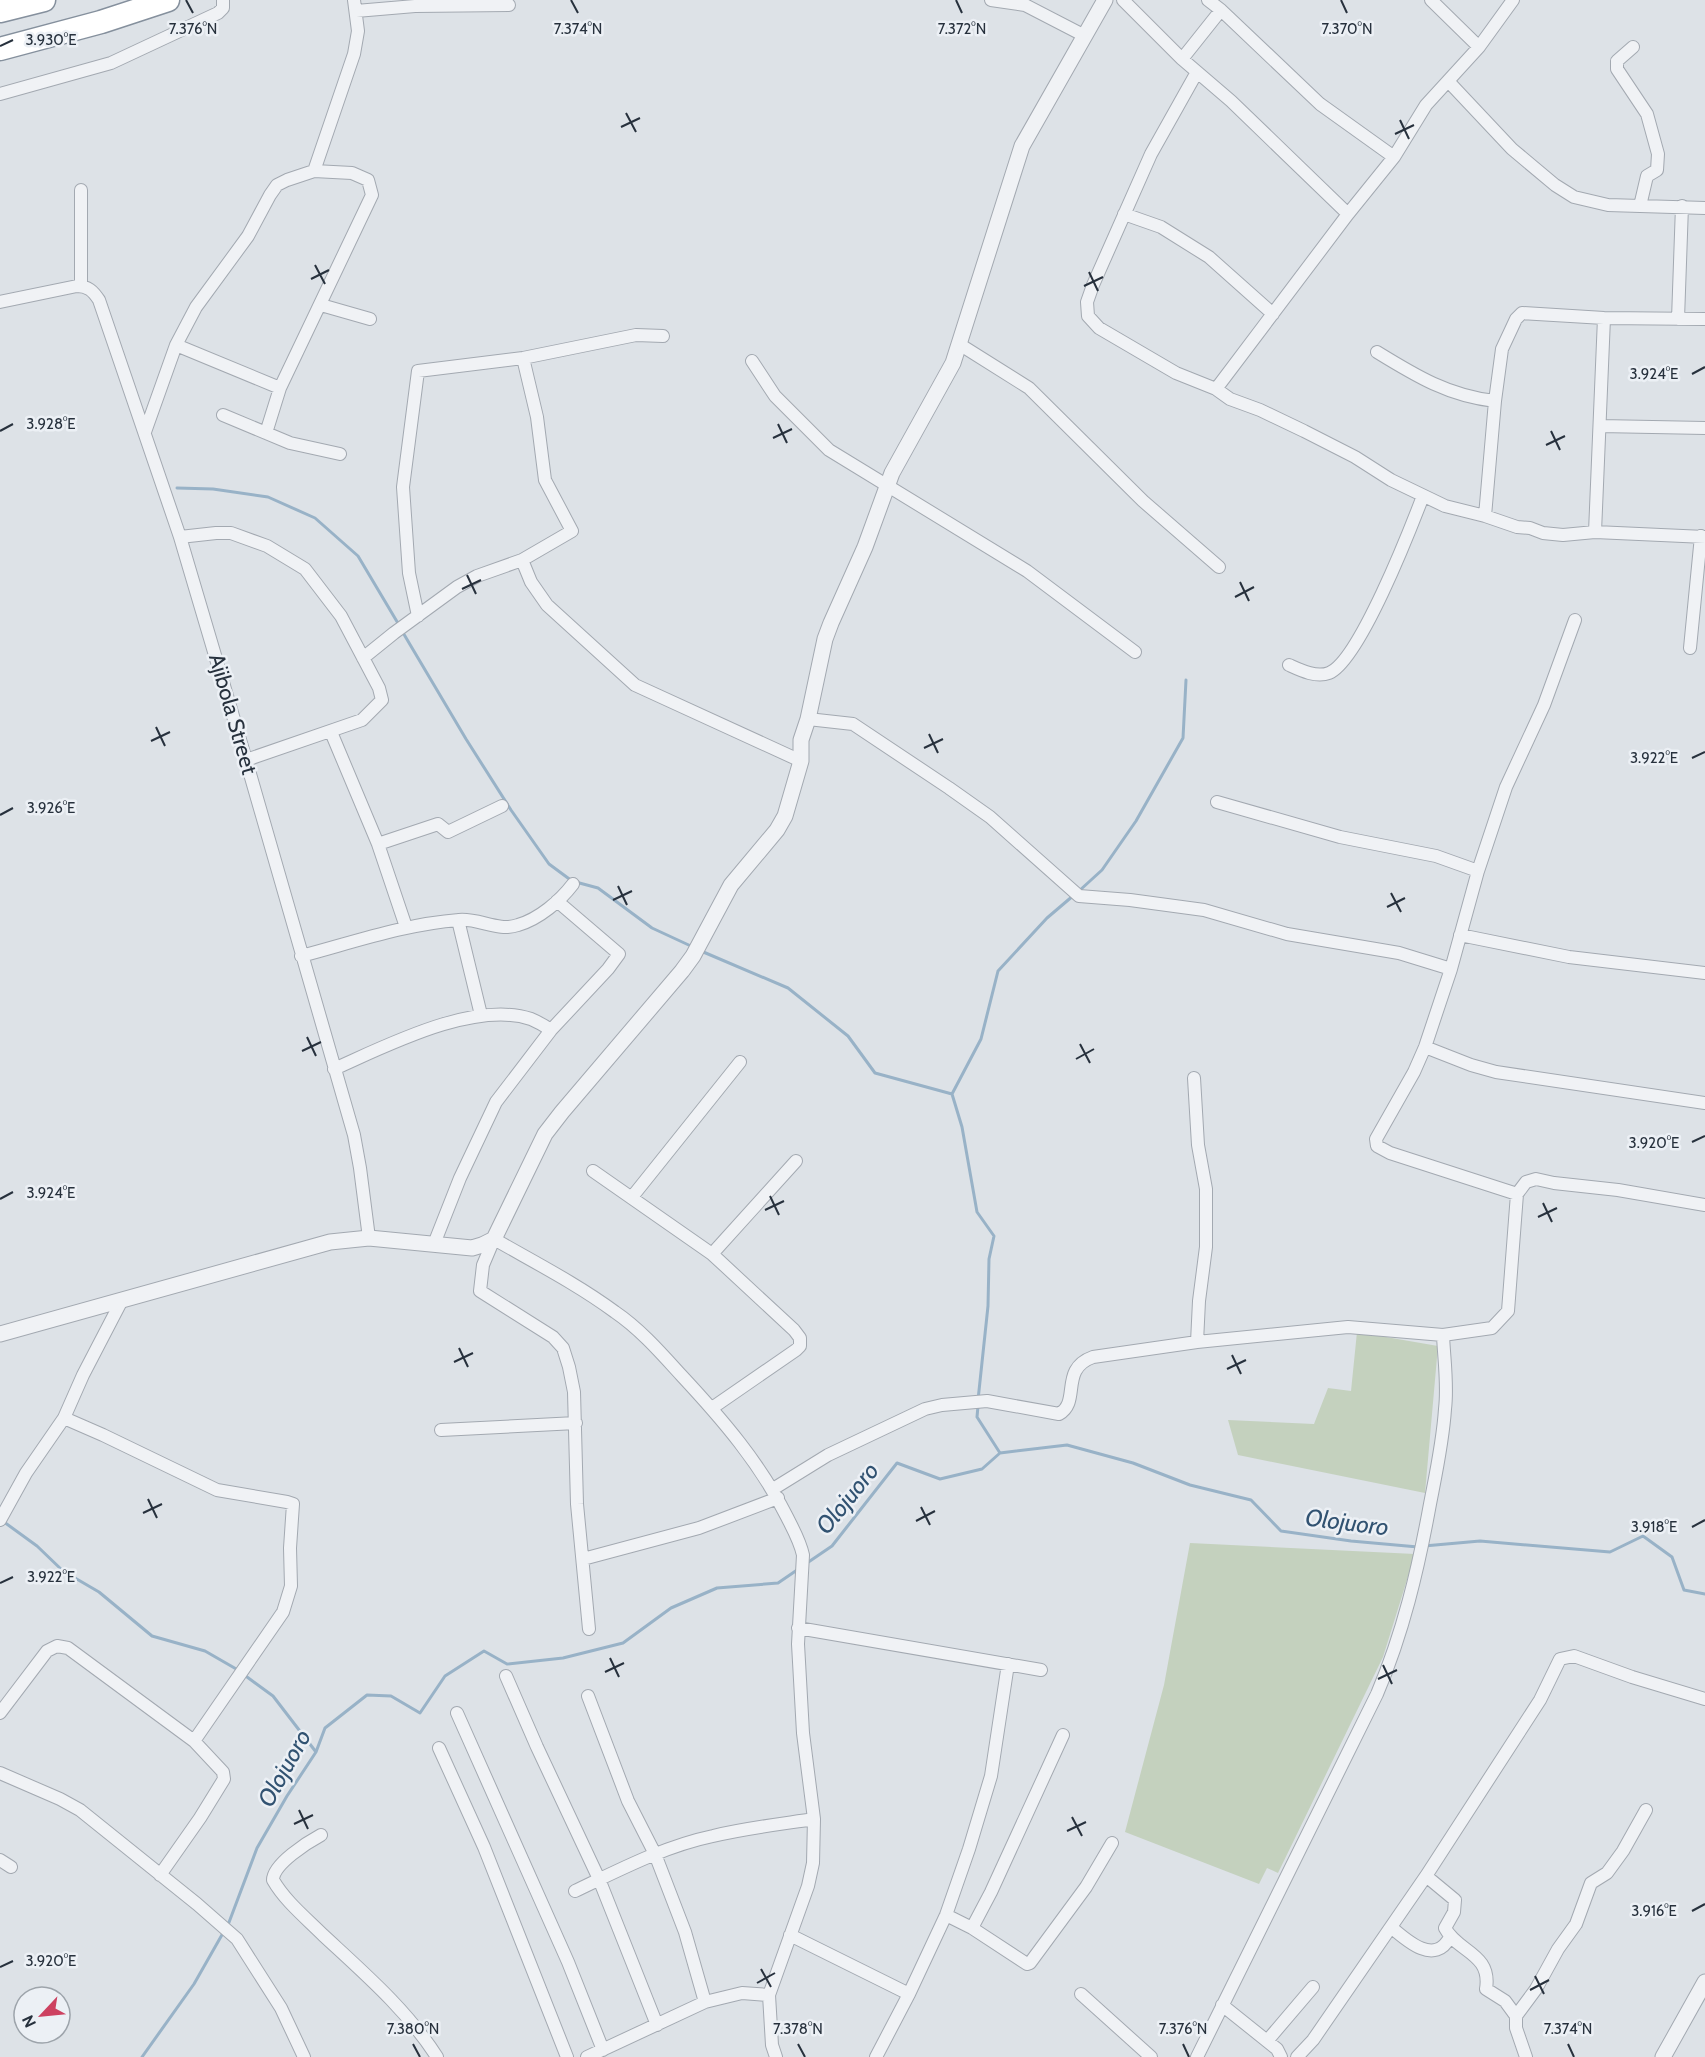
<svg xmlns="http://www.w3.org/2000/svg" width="1705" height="2057" viewBox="0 0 1705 2057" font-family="Cabin,sans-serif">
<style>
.green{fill:#c4d1be}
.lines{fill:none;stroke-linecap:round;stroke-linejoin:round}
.stream{stroke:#98b2c7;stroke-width:3}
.minor-casing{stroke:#a3a9b1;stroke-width:14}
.tertiary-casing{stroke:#a3a9b1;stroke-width:17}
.motorway-casing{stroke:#85909d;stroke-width:25}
.minor{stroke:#f0f2f5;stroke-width:12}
.tertiary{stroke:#f0f2f5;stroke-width:15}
.motorway{stroke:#fff;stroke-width:22}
.ticks{fill:none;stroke:#27313d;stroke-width:2}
.labels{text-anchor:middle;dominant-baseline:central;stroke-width:5;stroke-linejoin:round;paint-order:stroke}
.street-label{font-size:22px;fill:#27313d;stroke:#ecf0f5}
.water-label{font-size:24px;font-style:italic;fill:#315271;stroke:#ecf0f5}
.ticks-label{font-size:15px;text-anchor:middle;fill:#27313d;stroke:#ecf0f5;stroke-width:5;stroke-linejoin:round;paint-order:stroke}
</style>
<rect width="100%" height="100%" fill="#dde2e7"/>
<path class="green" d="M1357,1332l81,14 -13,147 -187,-38 -10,-35 86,4 14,-36 23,3z
M1190,1543l225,11 -32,103 -105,216 -11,-5 -8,16 -134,-52 39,-147z"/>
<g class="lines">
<path class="stream" d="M177,488l36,1 55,8 47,21 43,38 41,69
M402,631l64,108 45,71 38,54 23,17 26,7 54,40 41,19
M1079,891l23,-21 34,-49 47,-83 3,-58
M701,951l87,37 60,48 27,37 77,21 10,33 15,85 17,24 -5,23 -1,47 -10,94
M952,1094l29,-55 17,-68 49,-53 27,-23
M978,1406l-1,11 23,36
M4,1522l33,24 26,25 36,21 53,44 53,15 33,19
M1424,1546l56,-5 130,11 33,-16 29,21 12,33 21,4
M807,1563l25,-17 65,-83 43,16 42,-10 18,-16 67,-8 66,18 57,22 61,15 30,31 70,10 67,6
M243,1674l30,22 43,56
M228,1925l29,-77 30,-52 29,-44 9,-24 42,-33 24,1 29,17 25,-37 39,-25 23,13 56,-6 60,-15 48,-35 46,-20 61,-5 22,-15
M142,2057l52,-73 29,-51"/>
<g class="minor-casing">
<path id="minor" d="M991,0l34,5 60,31
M1123,0l59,59 49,42 117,113
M1208,0l13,10 99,94 74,53
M1431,0l48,47
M356,11l59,-5 94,-1
M1633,47l-16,14v8l30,45 11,40 -1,16 -10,6 -7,30
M1182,59l39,-49
M1197,72l-46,82 -58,131 -6,17 1,14 11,12 77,45 40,16 14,10 30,11 44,21 51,26 36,23 54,26 40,10 32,11 13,1 13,5 20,2 32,-3 110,5
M1448,81l64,68 43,36 19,12 34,8 97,3
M0,94l111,-31 107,-50 5,-5v-8
M1124,214l37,13 48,30 64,57
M81,286v-96
M0,302l77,-16c11,0 16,5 22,14l81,237 66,223 108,375 6,33 9,70
M321,305l49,14
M1678,319l4,-113
M959,344l70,44 114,113 76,66
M176,345l104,43
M1377,352c39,24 72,44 118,49
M752,361l23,35 54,54 198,121 108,81
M1216,389l132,-175 46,-57 32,-52 53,-58 34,-47
M223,415l67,28 50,11
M1600,426l105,2
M145,432l31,-87 20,-38 52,-71 22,-41 7,-10 10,-5 27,-9 40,-117 4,-23 -4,-31
M266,433l14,-45 92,-193 -4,-15 -16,-7 -38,-2
M1485,516l10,-115 7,-52 14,-30 6,-6 82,5 101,1
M1595,532l9,-214
M180,537l36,-4h15l36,13 38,23 36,47 38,72 3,12 -20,20 -116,40
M522,560l9,22 16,23 88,80 166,76
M418,616l-9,-43 -6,-86 15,-116 105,-13 113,-23 27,1
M1690,648l11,-112
M363,658l31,-25 63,-46 20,-11 45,-16 50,-29 -27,-51 -8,-63 -14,-59
M1289,665c11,5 27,13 40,8 30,-12 81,-143 94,-177
M808,719l45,5 96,64 41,29 89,79 51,4 74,10 83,24 112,19 52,16
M331,732l47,112 28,83
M1217,802l123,35 96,19 42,15
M378,844l60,-20 10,8 54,-26
M458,920l23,95
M1460,935l109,22 136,16
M301,956c53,-14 104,-32 158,-36 20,-2 39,12 59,5 21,-6 42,-24 55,-41
M1425,1047l46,18 25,7 209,31
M334,1069c52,-23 140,-69 197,-50 7,3 14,7 20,11
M1194,1078l4,67 8,44v58l-7,54 -2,41
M593,1171l119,83 82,76 6,8v8l-4,4 -84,58
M1517,1194l-127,-41 -13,-7 -1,-7 38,-67 11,-25 26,-78 27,-98 28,-84 38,-82 31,-85
M632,1197l108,-135
M434,1244l26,-66 36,-76 55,-72 57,-61 11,-15 -62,-53
M712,1254l84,-93
M64,1418l39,17 114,55 70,12 6,2 -3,44 1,38 -8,26 -89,129
M441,1430l135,-7
M773,1489l55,-34 97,-46 17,-4 45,-4 72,13c22,-12 0,-45 34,-57l104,-15 151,-15 95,8 49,-7 16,-17 9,-117 9,-12 10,-3 18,4 64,7 87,15
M0,1520l26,-47 38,-55 19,-43 39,-75
M583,1559l116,-31 79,-30
M798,1628l243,42
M589,1629l-12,-125 -3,-112 -5,-25 -6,-19 -10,-11 -73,-46 3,-26 11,-26c40,23 83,45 121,73 25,17 46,41 66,63 41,44 79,88 106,142 6,12 13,24 16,38l-5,89 5,89 11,86 -1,44 -5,23 -39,109 3,50 4,12
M506,1676l31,71 62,132 58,146
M588,1696l40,105 27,53 30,78 20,70
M0,1713l47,-62 10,-5 11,2 126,93 29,31 1,7 -24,39 -40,57
M457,1713l111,249 35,88
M439,1748l45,99 83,210
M0,1773l60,26 20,11 117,94 40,35 44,69 23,49
M321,1835c-13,7 -48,29 -48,45 12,21 33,38 50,55 41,38 84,75 114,122
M0,1860l11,7
M1426,1876l29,24 -1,12 -9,16c12,24 47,25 41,61l19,12 11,15v12l10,29
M575,1891c44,-21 90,-45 138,-55 33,-8 68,-12 101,-17
M946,1915l26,13 19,-36 72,-157
M1391,1927c16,14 44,39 59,10
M972,1928l55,36 3,-1 56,-76 26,-44
M790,1935l119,59
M1081,1994l70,63
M1222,2005l55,44 4,8
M1516,2016l20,-27 22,-40 18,-25 15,-41 16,-10 16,-22 23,-41
M1267,2041l46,-54
M587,2057l118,-55 37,-9 27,2
M876,2057l33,-63 37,-79 23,-66 22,-73 17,-112
M1197,2057l180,-363c26,-61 41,-124 53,-190 6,-31 13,-63 15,-95 3,-24 -1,-50 -2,-74
M1297,2057l16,-17 113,-164 114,-176 20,-41 14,-3 58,21 73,22"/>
</g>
<g class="tertiary-casing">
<path id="tertiary" d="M0,1334l330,-92 39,-4 103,10 10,-3 12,-6 51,-105 17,-22 120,-141 11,-15 38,-71 46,-55 8,-14 16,-55v-21l7,-21 17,-80 6,-16 34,-76 27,-74 61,-110 69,-217 83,-146
M1663,2057l42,-75"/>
</g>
<g class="motorway-casing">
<path id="motorway" d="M0,11l44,-11
M0,49l101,-27 67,-22"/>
</g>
<use href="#minor" class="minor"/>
<use href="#tertiary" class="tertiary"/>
<use href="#motorway" class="motorway"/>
</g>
<path class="ticks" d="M186,0l7,13M571,0l7,13M956,0l6,13M1341,0l6,13M0,46l13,-6M626,113l10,19M1400,120l9,19M621,127l19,-9M1395,134l19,-9M315,265l10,19M1089,272l9,19M311,279l18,-9M1084,286l19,-9M1692,374l13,-7M778,424l9,19M0,431l13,-7M1551,431l9,19M773,438l19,-9M1546,445l19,-9M467,575l9,19M1240,582l9,19M462,589l19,-9M1235,597l19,-10M156,727l9,19M929,734l9,19M151,741l19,-9M924,748l19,-9M1692,758l13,-6M0,815l13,-7M618,886l9,19M1391,893l10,19M613,900l19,-9M1387,907l18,-9M307,1037l9,19M1080,1044l10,19M302,1051l19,-9M1076,1059l18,-10M1692,1142l13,-6M770,1196l9,19M0,1199l13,-7M1543,1203l9,19M765,1210l19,-9M1538,1217l19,-9M459,1348l9,19M1232,1355l9,19M454,1362l19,-9M1227,1369l19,-9M148,1499l9,19M921,1507l9,18M143,1513l19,-9M916,1521l19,-10M1692,1527l13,-7M0,1583l13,-6M610,1658l9,19M1383,1665l9,19M605,1672l19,-9M1378,1679l19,-9M299,1810l9,19M1072,1817l10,19M294,1824l19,-9M1067,1831l19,-9M1692,1911l13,-7M0,1967l13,-6M761,1969l10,18M1535,1976l9,18M757,1983l18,-10M1530,1990l19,-10M413,2044l7,13M798,2044l7,13M1183,2044l6,13M1568,2044l6,13"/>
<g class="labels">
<g class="street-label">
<text transform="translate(233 714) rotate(74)">Ajibola Street</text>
</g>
<g class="water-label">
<text transform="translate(847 1498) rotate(-51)">Olojuoro</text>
<text transform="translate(1347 1522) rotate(7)">Olojuoro</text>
<text transform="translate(284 1768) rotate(-61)">Olojuoro</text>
</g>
</g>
<g class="ticks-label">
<text x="193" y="34">7.376°N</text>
<text x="578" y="34">7.374°N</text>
<text x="962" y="34">7.372°N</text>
<text x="1347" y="34">7.370°N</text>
<text x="51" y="45">3.930°E</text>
<text x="1654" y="379">3.924°E</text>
<text x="51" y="429">3.928°E</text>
<text x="1654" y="763">3.922°E</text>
<text x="51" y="813">3.926°E</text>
<text x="1654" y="1148">3.920°E</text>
<text x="51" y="1198">3.924°E</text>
<text x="1654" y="1532">3.918°E</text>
<text x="51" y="1582">3.922°E</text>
<text x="1654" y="1916">3.916°E</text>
<text x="51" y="1966">3.920°E</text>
<text x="413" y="2034">7.380°N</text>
<text x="798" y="2034">7.378°N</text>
<text x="1183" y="2034">7.376°N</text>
<text x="1568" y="2034">7.374°N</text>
</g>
<g transform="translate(42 2015) rotate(244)"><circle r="28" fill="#ecf0f5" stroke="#9da4ab" stroke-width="1.5"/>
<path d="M0-4.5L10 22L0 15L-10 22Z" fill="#cd4160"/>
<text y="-9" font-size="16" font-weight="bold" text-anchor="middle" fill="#27313d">N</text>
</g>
</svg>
